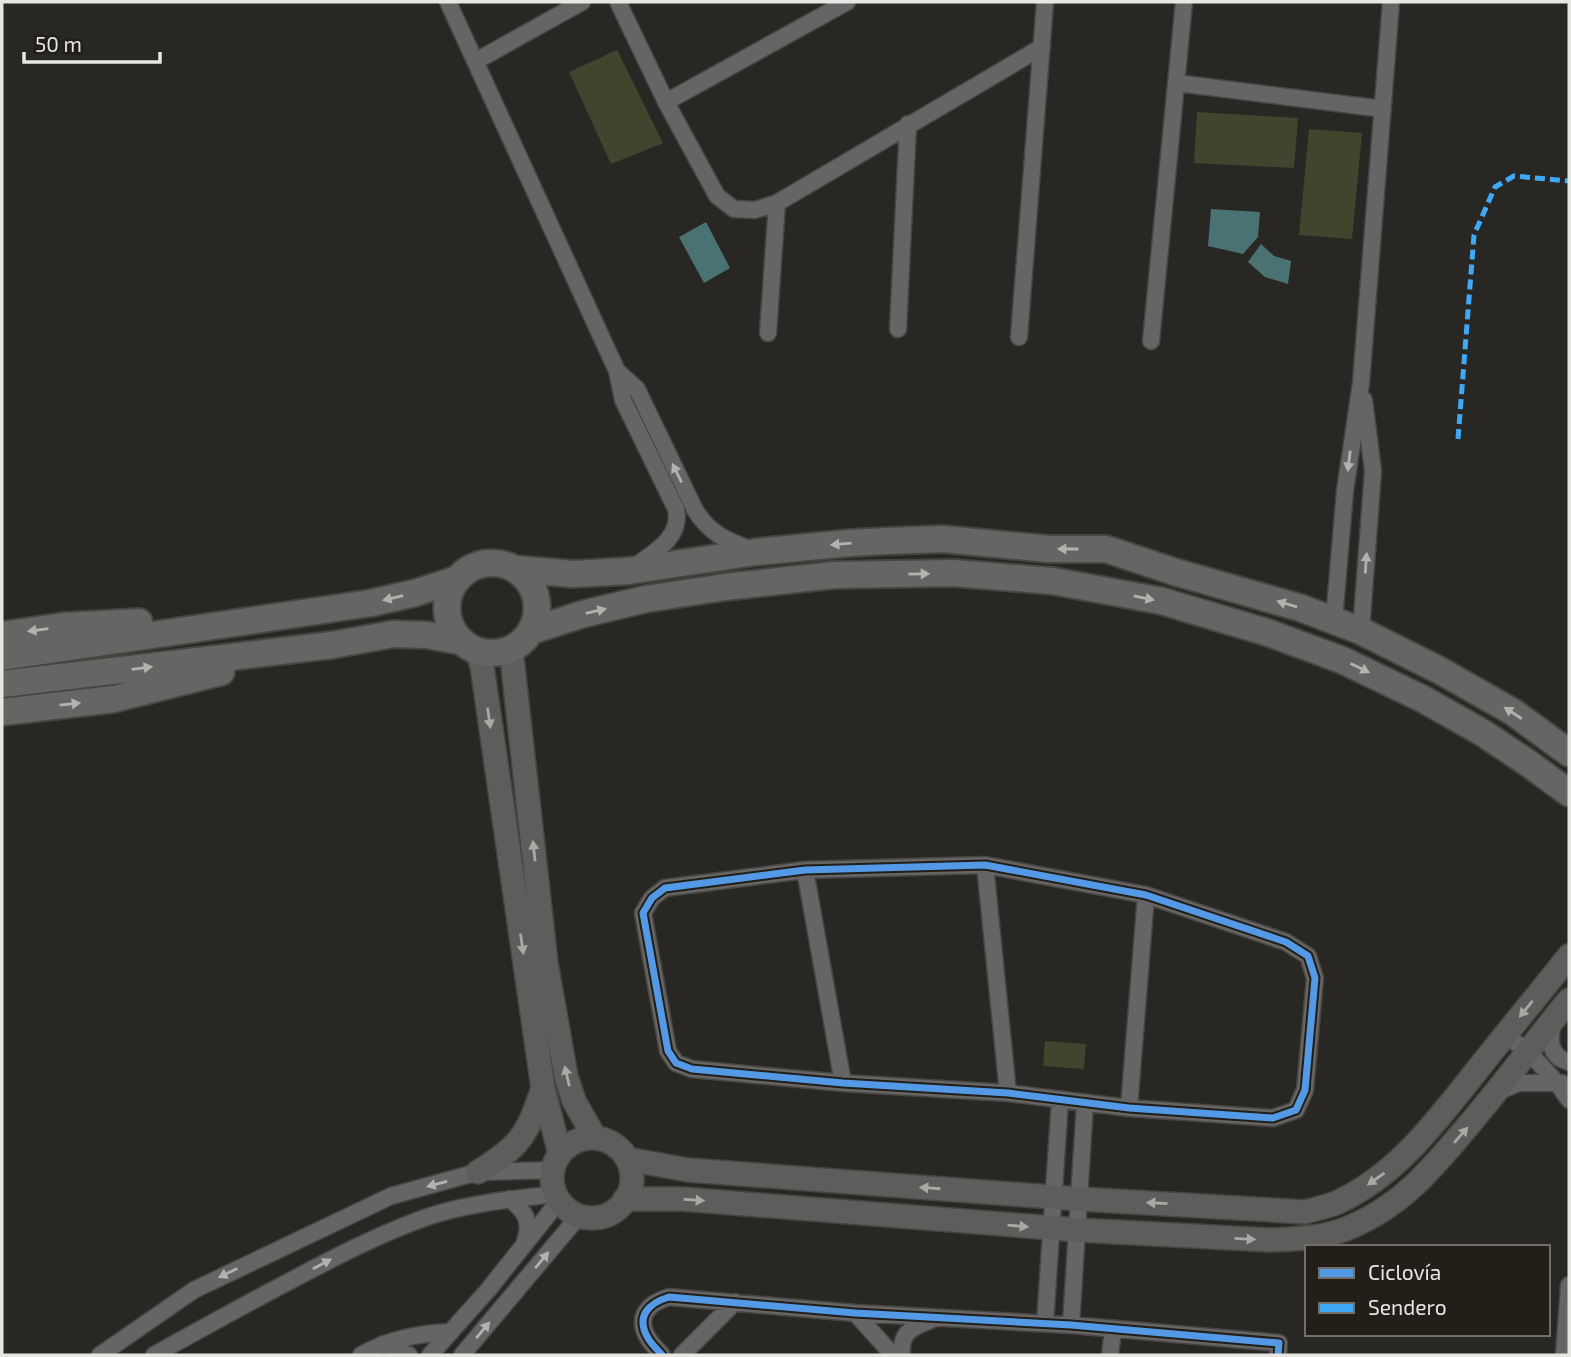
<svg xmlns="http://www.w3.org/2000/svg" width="1571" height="1357" viewBox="0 0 1571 1357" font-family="'Exo 2',sans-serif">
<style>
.green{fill:#40452d}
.water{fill:#4b7272}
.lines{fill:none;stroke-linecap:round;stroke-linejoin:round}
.street-casing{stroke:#464542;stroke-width:19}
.secondary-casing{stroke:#464542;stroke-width:26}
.primary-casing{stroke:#464542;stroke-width:30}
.street{stroke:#666464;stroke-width:16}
.secondary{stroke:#5f5d5b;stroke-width:23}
.primary{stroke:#676564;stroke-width:26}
.quiet{stroke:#3fa9f5;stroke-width:5;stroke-dasharray:10 5;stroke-linecap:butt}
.cycleway-casing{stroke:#211f17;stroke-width:11}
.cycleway{stroke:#5399e6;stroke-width:7}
.oneway{fill:#b4b2af}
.oneway2{fill:#aaa8a5}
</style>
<rect width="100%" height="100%" fill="#282723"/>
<path class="green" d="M617,50l46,93 -52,21 -42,-92z
M1197,112l101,6 -4,50 -100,-5z
M1309,129l53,4 -10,106 -53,-4z
M1045,1041l41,3 -2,25 -41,-3z"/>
<path class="water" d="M1211,209l49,3 -2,25 -15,17 -35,-8z
M706,222l24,46 -26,15 -25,-46z
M1261,244l13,12 17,5 -3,23 -23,-7 -17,-15z"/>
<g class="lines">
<g class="street-casing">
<path id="street" d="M448,2l169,369 6,29 53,109c6,28 -21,43 -42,58
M618,2l48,100 51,94 17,13 21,1 22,-7 265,-156
M476,61l106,-59
M1177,83l206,26
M666,102l181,-100
M898,329l10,-205
M768,333l9,-130
M1019,337l26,-335
M1151,341l33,-339
M617,371l20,18 58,121c16,25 31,30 57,40
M1334,620l11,-129 16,-108 30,-381
M1361,631l12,-160 -9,-71
M985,865l161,30 140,47 22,14 7,22 -10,112 -9,20 -23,8 -144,-10 -121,-15 -165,-10 -151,-14 -16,-6 -8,-12 -25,-138 9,-15 13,-10 140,-18z
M985,865l23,228
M805,870l38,213
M1553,1022c-4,17 -4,35 16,40
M1505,1035l24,17 28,31 12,17
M1499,1091l20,-8h43
M1129,1108l17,-213
M509,1199c16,11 23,23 16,42
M855,1313l38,42
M1045,1323l15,-223
M1071,1325l14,-222
M383,1344l26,11
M100,1355l94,-65 197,-94 87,-24 75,-2
M154,1355c45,-25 90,-50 136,-74 45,-24 91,-48 140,-65 40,-13 83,-17 125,-22
M361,1355c28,-16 58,-22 90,-23
M430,1355l58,-65 71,-89
M462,1355l117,-139
M662,1355c-4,-5 -11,-11 -14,-17 -13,-22 1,-35 21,-41l186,16 216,12 208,18 -1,12
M682,1355l53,-53
M902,1355c-2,-25 11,-27 31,-36
M1110,1355l3,-26
M1564,1355l5,-70"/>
</g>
<g class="secondary-casing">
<path id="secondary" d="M511,649l35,314 20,113 8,25 21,37
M477,651l5,15 61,422 17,66
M552 1178a40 40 0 1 1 80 0a40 40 0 1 1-80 0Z
M627,1159l61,11 391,29 226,13c10,-3 21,-5 31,-9 62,-28 101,-83 142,-134 30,-38 61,-75 91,-113
M478,1172c43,-26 49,-37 65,-84
M625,1199h57l396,31 192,10c28,-1 57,-2 83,-14 48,-21 76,-54 109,-93 37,-43 71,-89 107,-133"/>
</g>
<g class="primary-casing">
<path id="primary" d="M447 608a45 45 0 1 1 90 0a45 45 0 1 1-90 0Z
M515,569l58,5 55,-3 128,-19 94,-9 37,-2 56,-2 106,10h57l69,23 126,36 60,23 78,39 74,42 56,41
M531,631l52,-17 63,-15 79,-12 109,-12 119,-2 100,8 109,20 104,31 76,28 81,39 60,34 45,30 41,30
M2,635l62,-9 75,-4
M2,657l369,-54 44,-10 43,-14
M2,684l330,-39 61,-11 34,1 32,6
M2,712l112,-13 107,-27"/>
</g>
<use href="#street" class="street"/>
<use href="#secondary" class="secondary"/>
<use href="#primary" class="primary"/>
<path class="quiet" d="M1458,439l16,-204 21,-48 19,-11 55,5"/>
<g class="cycleway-casing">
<path id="cycleway" d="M985,865l161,30 140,47 22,14 7,22 -10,112 -9,20 -23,8 -144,-10 -121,-15 -165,-10 -151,-14 -16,-6 -8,-12 -25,-138 9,-15 13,-10 140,-18z
M662,1355c-4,-5 -11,-11 -14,-17 -13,-22 1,-35 21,-41l186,16 216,12 208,18 -1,12"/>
</g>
<use href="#cycleway" class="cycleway"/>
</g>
<defs><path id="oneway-solid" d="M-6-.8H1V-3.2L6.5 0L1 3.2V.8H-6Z" transform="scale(1.75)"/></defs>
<g class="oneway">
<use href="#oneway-solid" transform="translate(1349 461) rotate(97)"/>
<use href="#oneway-solid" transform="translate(677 473) rotate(-116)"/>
<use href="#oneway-solid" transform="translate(841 544) rotate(175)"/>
<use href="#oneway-solid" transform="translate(1068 549) rotate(180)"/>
<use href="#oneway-solid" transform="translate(1366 563) rotate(-86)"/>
<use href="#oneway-solid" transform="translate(919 574) rotate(-1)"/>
<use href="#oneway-solid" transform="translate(393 598) rotate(167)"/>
<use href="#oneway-solid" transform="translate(1144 598) rotate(11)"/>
<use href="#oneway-solid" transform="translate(1287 604) rotate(-164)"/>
<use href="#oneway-solid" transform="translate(596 611) rotate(-13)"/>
<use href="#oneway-solid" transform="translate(38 630) rotate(172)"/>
<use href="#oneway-solid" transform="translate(142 668) rotate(-7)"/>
<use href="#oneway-solid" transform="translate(1360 668) rotate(26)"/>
<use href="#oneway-solid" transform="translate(70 704) rotate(-6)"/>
<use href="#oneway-solid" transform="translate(1513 713) rotate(-147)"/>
<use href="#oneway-solid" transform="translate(437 1184) rotate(165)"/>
<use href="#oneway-solid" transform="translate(542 1260) rotate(-50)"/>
<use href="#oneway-solid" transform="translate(322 1264) rotate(-28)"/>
<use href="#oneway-solid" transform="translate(228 1273) rotate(154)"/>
<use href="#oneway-solid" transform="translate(483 1330) rotate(-50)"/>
</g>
<g class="oneway2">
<use href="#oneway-solid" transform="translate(489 718) rotate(82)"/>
<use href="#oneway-solid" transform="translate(534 851) rotate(-96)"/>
<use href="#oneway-solid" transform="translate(522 944) rotate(82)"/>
<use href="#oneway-solid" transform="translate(1526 1009) rotate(129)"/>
<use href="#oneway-solid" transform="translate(567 1076) rotate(-103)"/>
<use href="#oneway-solid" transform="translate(1461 1135) rotate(-49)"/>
<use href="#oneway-solid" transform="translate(1376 1179) rotate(145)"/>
<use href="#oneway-solid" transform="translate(930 1188) rotate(-176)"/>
<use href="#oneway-solid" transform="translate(694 1200) rotate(4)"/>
<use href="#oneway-solid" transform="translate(1157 1203) rotate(-177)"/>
<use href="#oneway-solid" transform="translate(1018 1226) rotate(5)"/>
<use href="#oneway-solid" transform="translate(1245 1239) rotate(3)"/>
</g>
<rect width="1571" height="1357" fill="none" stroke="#e8e6e1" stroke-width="7"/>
<rect x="1305" y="1245" width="245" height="91" fill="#211f17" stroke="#716f68" stroke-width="2"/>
<rect x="1319" y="1268" width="35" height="10" fill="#5399e6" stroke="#716f68" stroke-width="2"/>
<text x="1368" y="1280" font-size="21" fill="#e8e6e1">Ciclovía</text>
<rect x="1319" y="1303" width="35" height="10" fill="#3fa9f5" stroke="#716f68" stroke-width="2"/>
<text x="1368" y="1315" font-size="21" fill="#e8e6e1">Sendero</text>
<path d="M24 52v10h136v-10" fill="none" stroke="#e8e6e1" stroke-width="3.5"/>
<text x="35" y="52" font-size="21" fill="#e8e6e1" stroke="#211f17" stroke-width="5" paint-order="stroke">50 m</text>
</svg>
